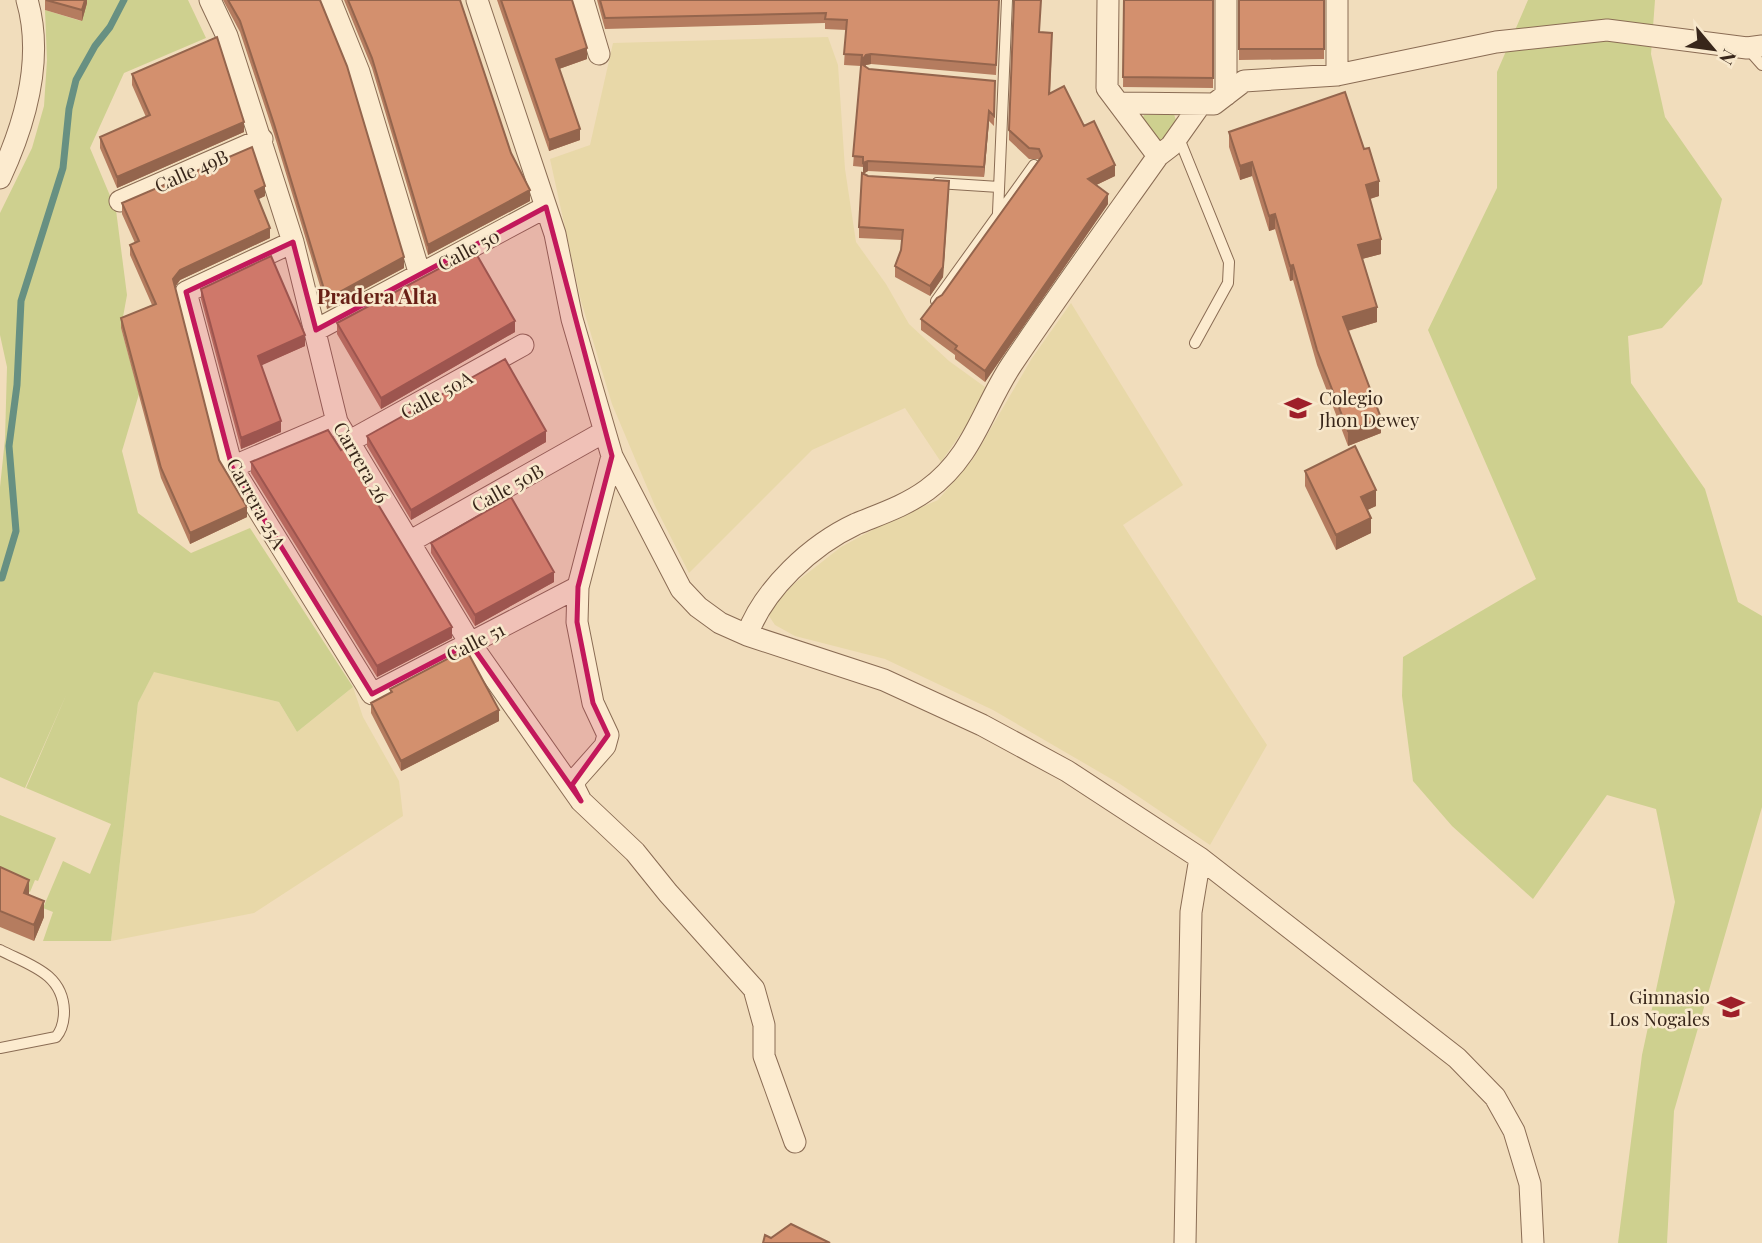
<svg xmlns="http://www.w3.org/2000/svg" width="1762" height="1243" viewBox="0 0 1762 1243" font-family="'Playfair Display',serif">
<style>
.farmland{fill:#e8d8a8}
.green{fill:#ced08f}
.lines{fill:none;stroke-linecap:round;stroke-linejoin:round}
.stream{stroke:#679082;stroke-width:7}
.service-casing{stroke:#8a6c54;stroke-width:12}
.minor-casing{stroke:#8a6c54;stroke-width:23}
.service{stroke:#fcebcf;stroke-width:10}
.minor{stroke:#fcebcf;stroke-width:21}
.wall{fill:#b57c5f}
.shaded-wall{fill:#94654d}
.building{fill:#d3906e;stroke:#94654d;stroke-width:2}
.marked{fill:#c2185b;fill-opacity:0.2;stroke:#c2185b;stroke-width:5;stroke-linejoin:round}
.labels{text-anchor:middle;dominant-baseline:central;stroke-width:5;stroke-linejoin:round;paint-order:stroke}
.street-label{font-size:19px;fill:#38261a;stroke:#f8e8cc}
.poi-label{font-size:19px;fill:#38261a;stroke:#f8e8cc;text-anchor:start}
.neighbourhood-label{font-size:21px;font-weight:bold;fill:#682016;stroke:#f8e8cc}
</style>
<rect width="100%" height="100%" fill="#f1ddbc"/>
<path class="farmland" d="M828,37l10,28 7,104 11,73 30,42 23,40 40,37 36,26 -9,25 -35,50 -36,-54 -93,42 -123,123 -34,-67 -43,-102 -31,-103 -31,-142 40,-14 23,-102z
M1071,303l112,182 -60,40 144,220 -57,100 -90,-61 -127,-74 -108,-51 -90,-23 -20,-11 -6,-9 1,-7 25,-26 46,-36 46,-25 51,-22 35,-41 59,-101z
M154,671l125,31 18,30 56,-45 10,30 36,64 4,35 -149,97 -143,28 27,-238z"/>
<path class="green" d="M78,0h110l18,38 -82,35 -34,75 26,62 11,85 -6,33 18,66 -17,57 16,62 53,40 59,-25 103,159 -56,45 -18,-30 -125,-30 -16,31 -27,238h-68l10,-29 -10,-4 20,-47 27,13 21,-50 -85,-36 41,-95 -42,95 -25,-11v-290l5,-48 2,-72 -7,-32v-122l32,-65 12,-42 3,-46 -2,-50 36,11z
M1528,0h127l-4,54 14,63 57,82 -20,85 -40,44 -34,8 3,47 74,106 33,113 24,14v191l-88,304 -7,132h-49l24,-188 33,-153 -19,-93 -49,-14 -74,104 -81,-73 -39,-45 -11,-85 1,-39 133,-78 -108,-249 69,-142v-116z
M1174,114l3,10 -16,20 -20,-23 3,-6z
M0,815l56,23 -18,43 -3,-1 -5,12 -30,-13z"/>
<g class="lines">
<path class="stream" d="M0,578h2l14,-47 -7,-85 8,-61 4,-84 42,-133 6,-59 7,-29 19,-34 15,-19 14,-27"/>
<g class="service-casing">
<path id="service" d="M1747,48l15,17
M1178,136l51,126 -1,21 -33,60
M937,183l62,4
M998,213l9,-213
M936,301l98,-136
M0,950c29,15 63,23 64,61 0,9 -2,19 -8,26l-56,11"/>
</g>
<g class="minor-casing">
<path id="minor" d="M210,0l17,36 66,206 44,180 133,221 111,158
M330,0l29,72 61,203
M477,0l78,234 17,85 40,137 69,133 17,18 22,16 27,12 137,45 98,45 85,46 133,87 257,200 38,39 19,34 16,53 3,59
M583,0l16,54
M1108,0l-1,88 51,68
M1226,0v95
M1337,75v-75
M1119,103l95,1 30,-23 93,-6 159,-33 111,-12 140,18 15,-2
M0,178c25,-54 44,-120 27,-178
M120,201l142,-62
M293,242l-107,50 46,175 140,227 206,-107
M316,330l230,-123
M348,442l175,-97
M612,456l-34,131 -1,35 16,81 15,32 -3,11 -31,35 1,8 6,12 54,51 33,41 86,96 10,36v31l31,86
M232,467l105,-45
M409,542l195,-110
M747,635c17,-46 64,-90 109,-111 24,-10 49,-18 71,-34 47,-34 55,-81 85,-126 47,-70 97,-139 146,-208l13,-10 29,-41
M1185,1243l6,-331 9,-54"/>
</g>
<use href="#service" class="service"/>
<use href="#minor" class="minor"/>
</g>
<path class="wall" d="M45,0h42v3l-5,18 -37,-11z
M223,0h97l84,268 -77,41 -53,-175 -34,-102z
M344,0h116l51,153 19,48 -102,54 -56,-187z
M497,0h75l15,59 -28,10 21,71 -31,11z
M597,0h402l-3,75 -125,-11 -5,1 -1,2 4,2 126,12 -1,45 -5,-5 -5,56 -116,-6 -5,3v-7l-10,-1 8,-100 -17,-1 2,-35 -21,-1v-6l-220,6z
M1124,0h89v88l-90,-1z
M1239,0h85v59l-85,1z
M1039,32l13,11 -2,51 34,32 31,50 -19,9 12,19 -123,178 -30,-23v-4l-34,-25v-11l21,-24 97,-136h-10l-20,-19v-10z
M132,74l112,58 -127,56 -17,-40v-11l46,-20 -14,-32z
M1229,132l150,64 -9,3 11,55 -19,5 15,63 -29,9 33,102 -33,13 -31,-81 -24,-85 -3,1 -15,-52 -6,2 -17,-55 -12,4 -11,-33z
M868,176l81,16 -6,85 -13,19 -35,-19v-11l6,-16 1,-10 -43,-2v-11z
M265,196l-7,3 12,39 -90,42 -5,7 44,173 28,57 -57,27 -29,-66 -40,-150v-10l31,-13 -22,-50v-10l5,-2 -13,-29v-11z
M201,289l104,57 -44,19 20,67 -40,17 -40,-150z
M337,323l178,9 -134,77 -44,-75z
M367,436l179,6 -135,78 -44,-74z
M251,462l201,176 -75,39 -126,-204z
M1305,471l71,35 -9,4 4,23 -35,17 -31,-64z
M431,543l123,39 -79,44 -44,-73z
M390,689l109,32 -98,50 -30,-58v-10l19,-10z
M0,867l29,28 15,22 -10,24 -34,-14z"/>
<path class="shaded-wall" d="M85,0h2v3l-5,18v-11z
M587,48v11l-31,11v-11z
M871,54v10l-5,1 -4,6v-11l4,-5z
M989,111v10l-5,56v-10z
M244,122v10l-127,56v-11z
M580,129v11l-31,11v-11z
M868,161v10l-5,3v-11z
M1252,162v14l-12,4v-14z
M1115,165v11l-27,13v-10z
M949,181l-6,96 -13,19v-10z
M1379,181v15l-13,4v-15z
M265,186v10l-10,5v-10z
M530,190v11l-102,54v-10z
M1108,194v10l-123,178v-11z
M1275,214v15l-6,2v-15z
M270,228v10l-90,42 -7,10v-11l7,-9z
M1381,239v15l-23,6v-15z
M404,257v11l-77,41v-10z
M1293,265v15l-3,1v-15z
M1377,307v15l-34,10v-15z
M515,321v11l-134,77v-11z
M305,335v11l-47,21v-11z
M1381,418v15l-33,13v-15z
M281,421v11l-40,17v-11z
M546,431v11l-135,78v-10z
M1376,490v16l-15,7v-16z
M247,507v10l-57,27v-11z
M1371,518v15l-35,17v-15z
M554,572v10l-79,44v-11z
M452,627v11l-75,39v-11z
M499,710v11l-98,50v-10z
M29,880v15l-5,-2z
M44,901v16l-10,24v-16z"/>
<path class="building" d="M46,0h39l-3,10z
M228,0h92l27,66 57,191 -77,42 -53,-175 -34,-103z
M348,0h112l51,153 19,37 -102,55 -56,-187z
M501,0h71l15,48 -31,11 24,70 -31,11z
M600,0h399l-3,65 -125,-11 -5,1 -4,5 1,5 6,4 126,12 -1,35 -5,-5 -5,56 -116,-6 -5,2v-6l-10,-1 9,-101 -18,-1 3,-34 -22,-1 1,-6 -221,5z
M1014,0h27l-2,32 13,1 -3,61 15,-8 20,40 10,-5 21,44 -27,14 20,15 -123,177 -30,-22 2,-3 -36,-27 16,-21 5,-3 100,-139 -3,-7 -10,-1 -20,-18z
M1124,0h89v78l-90,-1z
M1239,0h85v49h-85z
M217,37l27,85 -127,55 -17,-40 50,-22 -18,-41z
M1345,92l19,57 5,-1 10,33 -13,4 15,54 -23,6 19,62 -34,10 38,101 -33,13 -31,-81 -24,-85 -3,1 -15,-52 -6,2 -17,-54 -12,4 -11,-34z
M252,147l13,39 -10,5 15,37 -90,42 -7,9 46,181 28,47 -57,26 -29,-65 -40,-150 35,-14 -26,-59 9,-4 -17,-38z
M862,173l6,3 81,5 -6,86 -13,19 -35,-20 6,-16 2,-20 -44,-3z
M474,250l41,71 -134,77 -44,-75z
M271,256l34,79 -47,21 23,65 -40,17 -40,-149z
M505,359l41,72 -135,79 -44,-74z
M328,430l13,20 3,-2 108,179 -75,39 -126,-204z
M1355,446l21,44 -15,7 10,21 -35,17 -31,-64z
M511,497l43,75 -79,43 -44,-72z
M466,649l33,61 -98,51 -30,-58 21,-11 -2,-3z
M0,867l29,13 -5,13 20,8 -10,24 -34,-14z
M791,1224l39,19h-67l2,-8 6,3z"/>
<path class="marked" d="M546,207l66,249 -34,131 -1,35 16,81 15,32 -36,50 9,16 -111,-158 -98,51 -140,-227 -46,-175 107,-50 23,88z"/>
<defs>
<g id="school-bare" transform="scale(2.1)"><path d="M0-5L7-2L0 1L-7-2ZM-4 1L0 2.5L4 1V4Q0 6-4 4Z" fill="#9e1f2a" stroke="#f8e8cc" stroke-width="2.5" paint-order="stroke"/></g>
<g id="university-bare" transform="scale(2.1)"><path d="M0-5L7-2L0 1L-7-2ZM-4 1L0 2.5L4 1V4Q0 6-4 4Z" fill="#9e1f2a" stroke="#f8e8cc" stroke-width="2.5" paint-order="stroke"/></g>
</defs>
<g fill-rule="evenodd">
<use href="#school-bare" x="1298" y="408"/>
<use href="#university-bare" x="1731" y="1007"/>
</g>
<g class="labels">
<g class="street-label">
<text transform="translate(191 170) rotate(-24)">Calle 49B</text>
<text transform="translate(468 249) rotate(-28)">Calle 50</text>
<text transform="translate(436 394) rotate(-29)">Calle 50A</text>
<text transform="translate(362 462) rotate(60)">Carrera 26</text>
<text transform="translate(507 487) rotate(-29)">Calle 50B</text>
<text transform="translate(257 503) rotate(61)">Carrera 25A</text>
<text transform="translate(475 641) rotate(-27)">Calle 51</text>
</g>
<g class="poi-label">
<text x="1319" y="397">Colegio<tspan x="1319" dy="22">Jhon Dewey</tspan></text>
<text x="1710" y="996" text-anchor="end">Gimnasio<tspan x="1710" dy="22">Los Nogales</tspan></text>
</g>
<g class="neighbourhood-label">
<text x="377" y="295">Pradera Alta</text>
</g>
</g>
<g transform="translate(1713 49) rotate(119)" stroke="#f8e8cc" stroke-width="5" paint-order="stroke">
<path d="M0-5L12 26L0 18L-12 26Z" fill="#38261a"/>
<text y="-10" font-size="19" font-weight="bold" text-anchor="middle" fill="#38261a">N</text>
</g>
</svg>
